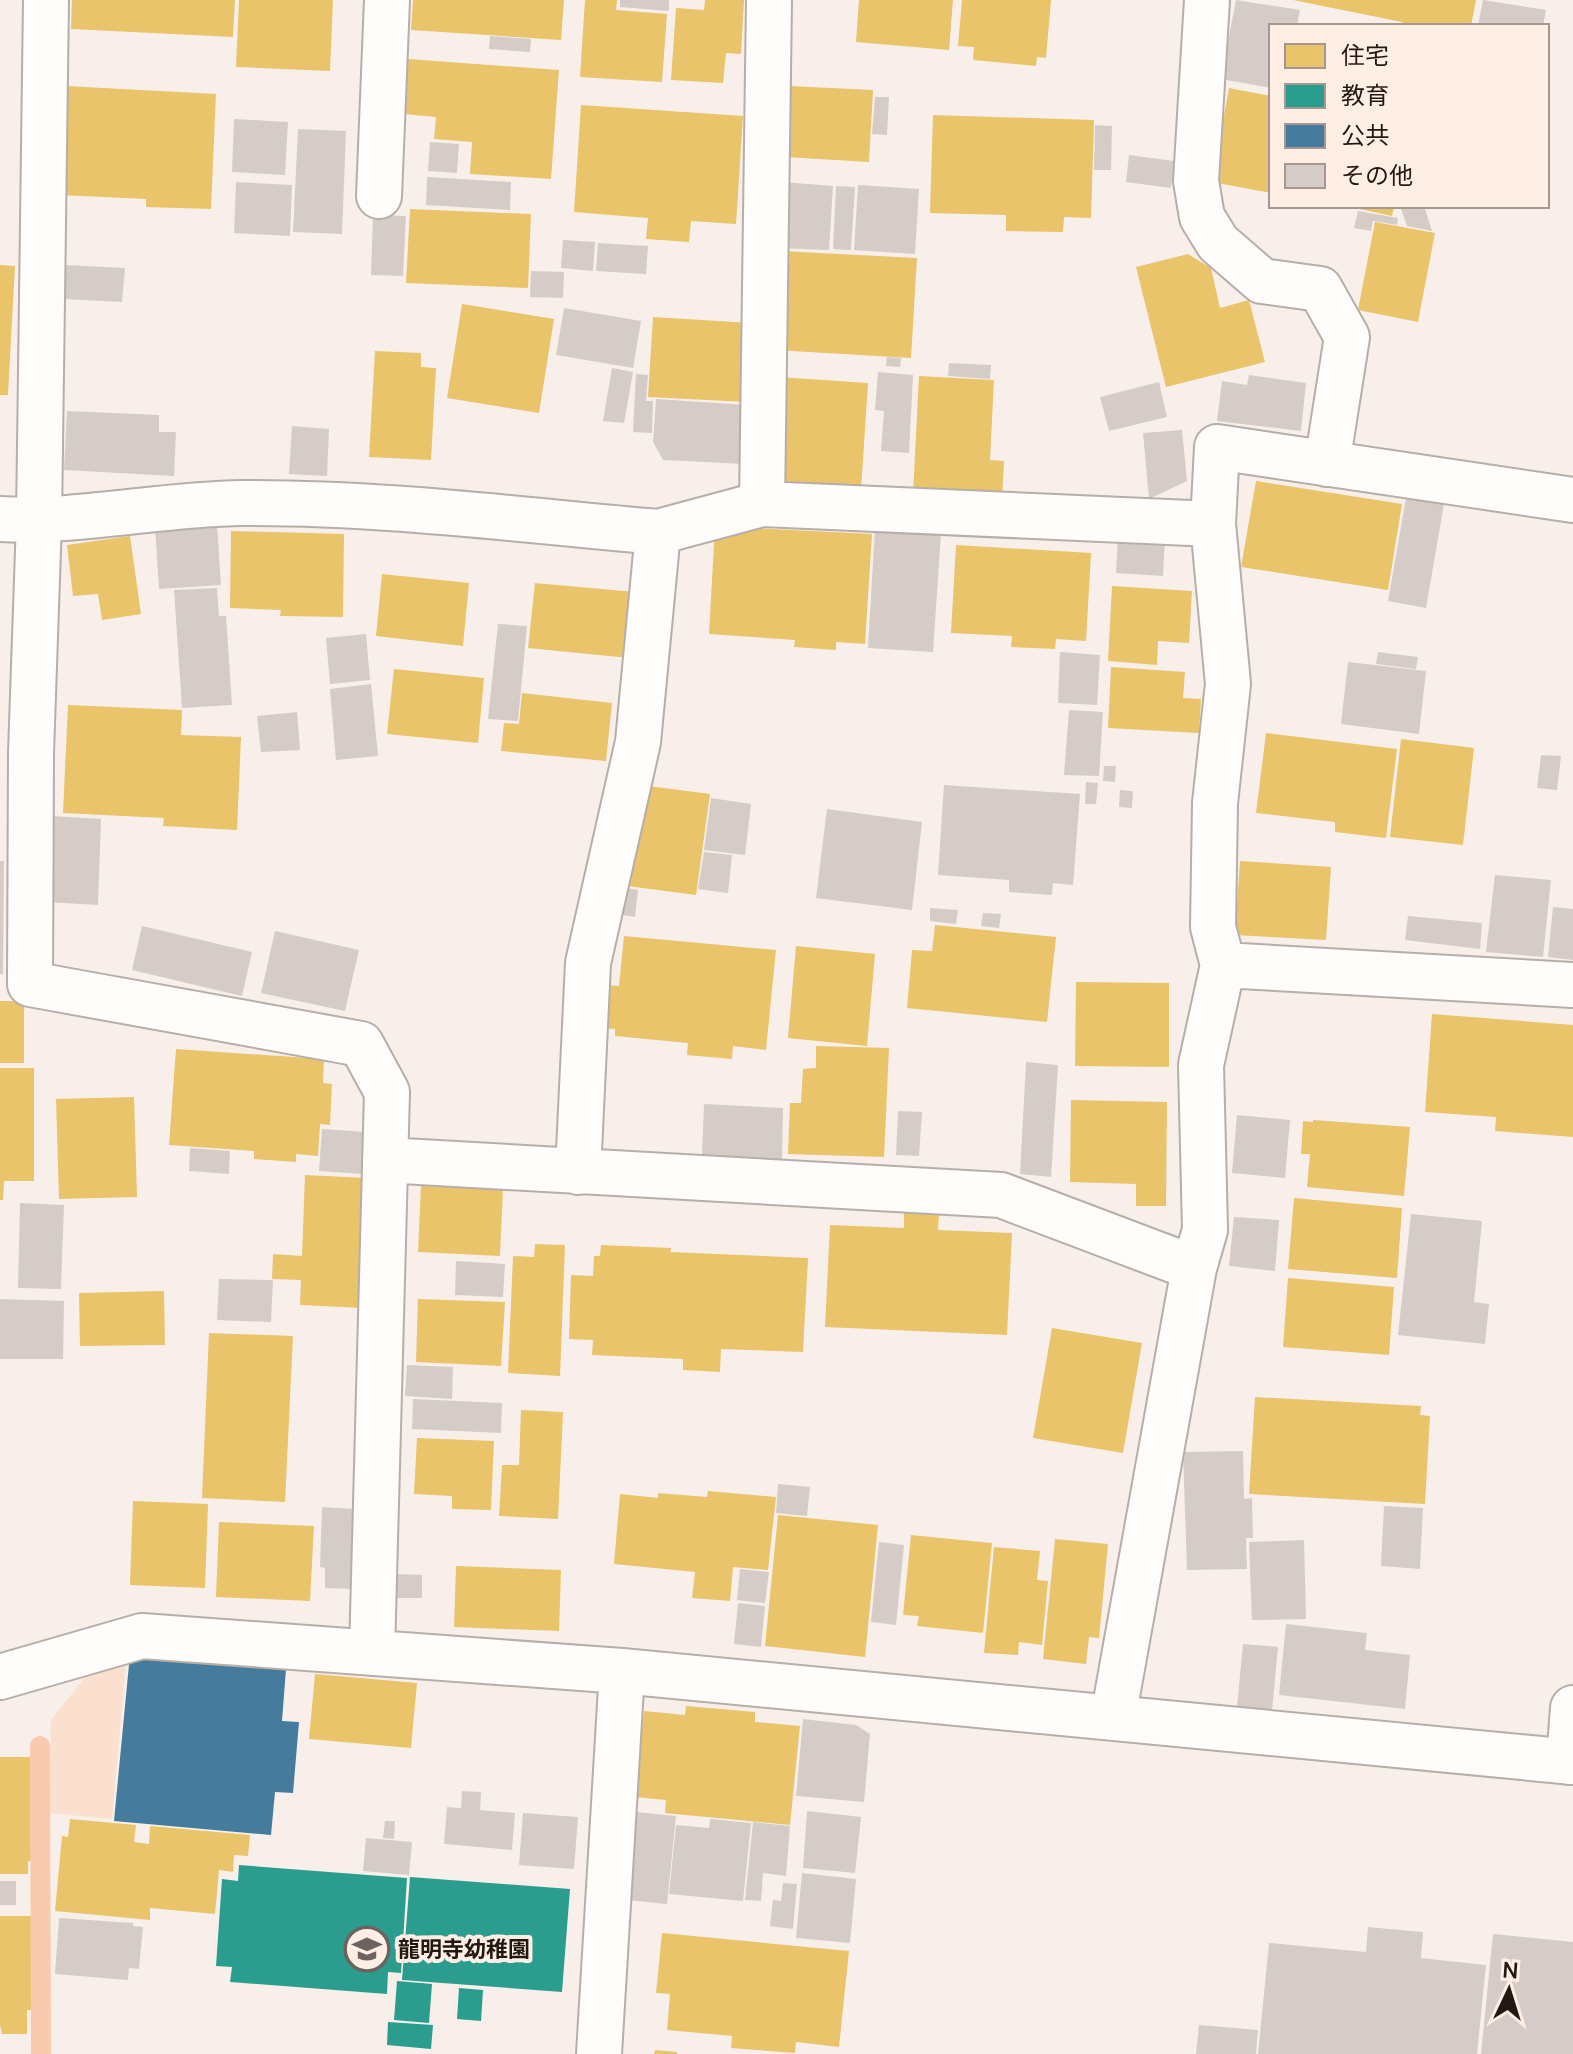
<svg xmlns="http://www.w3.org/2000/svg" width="1573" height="2054" viewBox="0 0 1573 2054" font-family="Manrope,'Noto Sans JP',sans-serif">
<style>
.green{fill:#fbe0cf}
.homes{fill:#e9c46a}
.schools{fill:#2a9d8f}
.public{fill:#457b9d}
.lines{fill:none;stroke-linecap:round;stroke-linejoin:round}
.stream{stroke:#f9cbae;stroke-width:20}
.building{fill:#d5ccc7}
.minor-casing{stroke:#b6aea8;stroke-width:48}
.minor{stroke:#fefdfc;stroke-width:44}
.labels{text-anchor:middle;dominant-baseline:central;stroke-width:8;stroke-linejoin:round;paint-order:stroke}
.poi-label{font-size:22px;font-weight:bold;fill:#221813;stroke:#feeee4;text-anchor:start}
</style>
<rect width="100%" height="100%" fill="#f8efea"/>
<path class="green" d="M126,1662l-14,157 -63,-6 2,-93 43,-54z"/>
<path class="homes" d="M72,0h163l-2,37 -162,-8z
M239,0h94l-3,71 -94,-4z
M413,0h151l-3,40 -150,-10z
M585,0h32l-1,10 51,4 -5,68 -82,-5z
M705,0h39l-3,54 -15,-1 -3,30 -52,-3 5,-72 28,2z
M859,0h94l-4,50 -93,-8z
M962,0h89l-5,58 -9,-1 -1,9 -63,-6 1,-13 -16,-1z
M1293,0h183l-5,26h-70l1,-4z
M408,59l151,11 -8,109 -81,-5 2,-32 -38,-3 2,-22 -32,-3z
M66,86l150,8 -5,115 -65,-2v-8l-86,-4z
M789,86l84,4 -4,72 -84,-5z
M1229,88l42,8v97l-59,-11z
M581,105l162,11 -7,108 -45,-3 -2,21 -43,-3 2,-21 -74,-6z
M933,115l161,5 -3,98 -27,-1 -1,15 -57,-1v-16l-76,-2z
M1346,206h48l-2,10z
M410,209l121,5 -3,74 -122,-5z
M1375,222l60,11 -17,89 -60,-12z
M781,251l136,7 -6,100 -136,-8z
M1188,254l23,14 9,40 29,-8 16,62 -99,25 -30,-120z
M0,265l15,1 -7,129h-8z
M462,304l92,15 -15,94 -92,-15z
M653,317l98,6 -4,79 -99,-5z
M375,351l46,2v14l15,1 -5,92 -62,-3z
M919,376l75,4 -4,80 14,1 -2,38 -89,-5z
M778,377l90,6 -7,107 -90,-5z
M1256,481l146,23 -14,86 -147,-23z
M715,526l157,8 -7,110 -29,-2v8l-42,-3 1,-7 -86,-6z
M231,531l113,3 -1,83 -63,-1 1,-6 -51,-2z
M130,536l11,78 -39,6 -4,-26 -25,2 -6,-51z
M956,545l135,8 -5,88 -30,-2 -1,10 -44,-2 1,-11 -61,-3z
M382,574l87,9 -6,63 -87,-10z
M535,583l100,9 -6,66 -101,-10z
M1112,586l80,5 -3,52 -31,-2 -1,24 -49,-4z
M1111,667l74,5 -2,26 18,1 -2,34 -91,-5z
M394,669l90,9 -6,65 -91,-9z
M522,693l90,10 -6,58 -105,-10 3,-28 15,1z
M68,705l114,5 -1,25 60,2 -4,93 -74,-4 1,-8 -101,-5z
M1266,733l131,16 -11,89 -51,-6v-10l-79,-9z
M1401,739l73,9 -11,97 -73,-8z
M641,785l69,9 -14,101 -69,-9z
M1240,861l91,6 -5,73 -91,-5z
M935,925l121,12 -9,85 -140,-14 5,-58 20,1z
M624,936l152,14 -10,100 -33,-4 -1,13 -45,-4 1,-12 -73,-7v-7l-11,-1 4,-43 11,1z
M796,946l79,8 -8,92 -79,-8z
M1076,982l93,1v84l-94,-1z
M0,1001h24v62h-24z
M1432,1014l141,11v112l-78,-6 1,-14 -71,-5z
M816,1046l73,2 -5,109 -96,-3 2,-51h11l2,-34 13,-1z
M176,1049l148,10 -1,24 9,1 -2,41 -10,-1 -2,32 -22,-2v8l-42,-3v-8l-85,-6z
M0,1068h34v113h-30l-1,19h-3z
M134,1097l3,100 -78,2 -3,-100z
M1071,1100l96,2 -1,104h-30v-22l-66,-2z
M1313,1120l97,7 -6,69 -97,-9 3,-33h-9l2,-33 10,1z
M305,1175l63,3 -6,130 -62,-3 1,-25 -29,-1 1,-25 29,2z
M421,1186l82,3 -3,67 -82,-4z
M1294,1198l108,10 -5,70 -109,-9z
M904,1213l35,1 -1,16 74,3 -5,102 -182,-8 5,-102 74,3z
M535,1244l30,1 -5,131 -52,-3 5,-117 21,1z
M601,1245l70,3 -1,4 138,6 -5,94 -82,-3 -1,23 -37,-2v-11l-91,-4 1,-15 -24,-1 2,-64 22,1 1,-20h6z
M1288,1278l106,9 -5,68 -106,-8z
M164,1291l1,54 -85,1 -1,-53z
M418,1299l87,3 -4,64 -85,-4z
M1052,1328l90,15 -19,110 -90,-15z
M209,1333l84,3 -8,166 -83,-4z
M1255,1397l166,9 -1,9 10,1 -5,88 -176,-10z
M521,1410l42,2 -5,107 -59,-3 3,-51h17z
M417,1438l77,3 -3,69 -39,-1v-13l-38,-2z
M708,1491l68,6 -8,73 -35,-3 -3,34 -38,-3 3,-26 -81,-8 6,-70 38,4v-5l49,4z
M133,1501l75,3 -3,84 -75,-3z
M778,1515l100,10 -13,132 -100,-11z
M219,1522l95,4 -4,75 -94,-4z
M911,1535l81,8 -9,90 -66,-7 2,-10 -16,-1z
M1055,1539l53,5 -9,94 -10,-1 -3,27 -43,-5z
M994,1547l46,4 -3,29 11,1 -6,64 -23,-3 -1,13 -34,-2z
M456,1566l105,4 -2,61 -105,-4z
M315,1674l102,9 -6,65 -102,-9z
M686,1706l69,6v10l45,4 -10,99 -125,-12 1,-13 -31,-3 9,-86 41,4z
M0,1757h37v104h-9v13h-28z
M70,1819l66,6 -2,17 15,2 1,-18 100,9 -2,21 -14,-1 -1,17 -14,-2 -4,44 -65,-6v12l-95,-9 7,-75 6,1z
M0,1916h34l-1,94h-6v24h-25l-2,-9z
M662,1933l187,18 -10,96 -43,-5 -1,11 -64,-5 1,-12 -65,-6 3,-36 -14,-1z
M655,2050l22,2v2h-23z"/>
<path class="schools" d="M239,1865l168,13 -6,95 -13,-1 -1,22 -157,-12 2,-15 -16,-1 6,-87 16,2z
M410,1877l160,12 -8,103 -160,-12z
M397,1981l35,3 -3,39 -35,-3z
M459,1988l24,2 -2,31 -24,-2z
M388,2022l45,3 -2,24 -44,-4z"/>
<path class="public" d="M130,1654l156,15 -4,52 17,1 -6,71 -18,-1 -4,43 -157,-14z"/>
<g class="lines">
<path class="stream" d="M40,1746l1,308"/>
</g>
<path class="building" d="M620,0h49v11l-49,-4z
M1236,0l64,10 -3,16h-26v62l-50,-9z
M1483,0l63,10 -3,16h-65z
M490,36l41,3 -1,13 -41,-3z
M875,97h14l-2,38 -15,-1z
M234,119l54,3 -3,53 -53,-3z
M1095,125l17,1 -1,44h-17z
M298,129l48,2 -4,103 -49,-2z
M430,142l29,2 -2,29 -29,-2z
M1129,155l45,6 -3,27 -45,-6z
M427,177l84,5 -1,28 -84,-5z
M236,182l56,3 -2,51 -56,-3z
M783,182l50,4 -4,64 -50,-2z
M858,185l61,4 -4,65 -61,-4z
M836,186l19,1 -4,63 -18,-1z
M1400,206h24l8,25 -25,-5z
M1358,211l40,7 -1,7 -24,-4 -2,10 -17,-3z
M373,215l33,1 -3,60 -32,-1z
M563,240l32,2 -2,29 -32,-3z
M598,243l50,3 -2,28 -50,-3z
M65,265l60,3 -3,34 -59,-3z
M531,271l33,1 -1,26 -33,-1z
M564,308l77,13 -8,47 -77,-13z
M887,357l14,1 -1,9 -14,-1z
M949,363l42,2 -1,14 -42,-3z
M612,368l21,4 -9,51 -21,-2z
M878,372l35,3 -4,78 -28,-2 3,-40 -9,-1z
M636,374l12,1 -2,26h7l-1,32 -19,-1z
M1249,375l57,8 -5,48 -84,-10 5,-40 25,4z
M1159,382l8,35 -58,14 -9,-34z
M656,399l92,6 -3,59 -82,-4 -10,-18z
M67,411l92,4v17h17l-2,44 -110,-6z
M292,426l37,3 -2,47 -38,-2z
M1182,430l5,51 -38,18 -6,-66z
M1406,498l38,6 -18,104 -38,-7z
M217,524l4,61 -62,4 -4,-62z
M875,528l66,5 -8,119 -65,-4z
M1118,536l47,3 -2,37 -47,-3z
M217,588l2,28h7l6,89 -50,3 -8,-118z
M498,624l29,2 -9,95 -30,-2z
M366,634l4,46 -40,4 -4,-46z
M1060,652l40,3 -3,50 -39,-2z
M1378,652l40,5 -2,12 -40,-5z
M1348,662l78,9 -7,63 -78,-10z
M371,684l7,72 -42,4 -6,-71z
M1069,710l34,2 -4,64 -35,-1z
M297,712l3,38 -39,2 -4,-36z
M1541,755l20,1 -4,34 -20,-2z
M1104,766h12l-1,16 -12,-1z
M1086,782l12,1 -2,21h-11z
M944,785l136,9 -7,91 -20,-2 -1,12 -43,-3v-12l-71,-5z
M1120,790l13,1 -1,17 -13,-1z
M711,798l40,6 -6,51 -41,-5z
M827,809l95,13 -10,88 -96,-12z
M51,816l50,3 -3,86 -51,-3z
M704,852l28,3 -4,38 -30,-4z
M0,861h4l-1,113h-3z
M1495,875l56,5 -8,77 -57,-5z
M615,886l23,4 -3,27 -24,-4z
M1553,907l20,2v51l-25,-3z
M930,908l28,2 -2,14 -26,-3z
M983,913l18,1 -2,14 -18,-2z
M1408,916l74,7 -2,26 -75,-9z
M142,926l110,26 -10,44 -110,-26z
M275,931l84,19 -14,61 -84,-18z
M1026,1062l32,3 -7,112 -31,-3z
M704,1104l79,4 -1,51 -80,-4z
M898,1111l24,1 -3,44 -23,-1z
M1237,1115l53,5 -5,58 -53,-5z
M322,1129l44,3 -3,42 -44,-3z
M190,1148l40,3 -1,23 -40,-3z
M20,1203l44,2 -3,84 -43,-1z
M1411,1214l71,7 -8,81 15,2 -4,40 -87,-9z
M1234,1217l45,3 -4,51 -46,-5z
M456,1261l49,3 -2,33 -48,-2z
M219,1279l54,1 -2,42 -54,-2z
M0,1299l64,2 -1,58h-63z
M407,1365l46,2 -1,32 -47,-3z
M413,1399l89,4 -1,30 -89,-4z
M1243,1451l1,48 8,-1 1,40h-7l1,31 -60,1 -4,-118z
M778,1484l32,3 -3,29 -31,-3z
M1384,1506l39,2 -3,61 -39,-3z
M322,1507l33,2 -3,80 -27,-1v-20l-5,-1z
M1304,1540l2,79 -54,1 -3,-78z
M879,1542l25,3 -8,80 -25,-3z
M740,1569l29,3 -4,31 -28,-3z
M397,1574l25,1v23h-25z
M738,1603l27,3 -4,41 -27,-3z
M1286,1624l81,9 -2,17 45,5 -5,54 -126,-14z
M1243,1644l35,3 -6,63 -35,-3z
M803,1719l53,6 14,9 -6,68 -68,-6z
M462,1791l19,1 -1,18 35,3 -3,37 -68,-6 3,-37 14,1z
M807,1811l54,6 -6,56 -52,-5z
M636,1812l40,4 -9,88 -40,-4z
M523,1813l55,4 -4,52 -55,-4z
M710,1819l41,4 -8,78 -74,-7 7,-69 33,3z
M385,1821h10l-1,18 -11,-1z
M753,1822l37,4 -4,50 -23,-3 -2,28 -16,-1z
M366,1838l46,4 -3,33 -46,-4z
M802,1873l54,6 -6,64 -54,-5z
M0,1881h16v24h-16z
M783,1883l14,1 -4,45 -23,-3 3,-26 8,1z
M59,1918l74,5v3l10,1 -4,42 -10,-1 -1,12 -73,-6z
M1368,1927l55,5 -2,26 65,7 -9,89h-219l11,-111 97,9z
M1493,1934l80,8v112h-92z
M1199,2025l59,5 -2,24h-60z"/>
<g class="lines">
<g class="minor-casing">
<path id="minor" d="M46,0l-7,521 -8,232 -1,231 331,60 26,48 -15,561
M1207,0l-11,181 6,36 16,26 44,38 58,8 27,48 -20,127
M379,196l8,-196
M762,504l7,-504
M0,519c81,4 161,-15 241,-16 139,-1 279,17 417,29
M1223,965l350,20
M385,1160l616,35 193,73
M578,1172l10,-209 50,-221 20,-210 104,-28 451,20 4,-77 356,53
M0,1677l142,-41 480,35 951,91
M1113,1718l81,-450 11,-38 -4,-165 22,-100 -10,-38 2,-124 13,-119 -15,-160
M1569,1762l4,-54
M599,2054l23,-383"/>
</g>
<use href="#minor" class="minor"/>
</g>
<defs>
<g id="school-ring" transform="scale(2.3)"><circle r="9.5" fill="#feeee4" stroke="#6d635e" stroke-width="1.5"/><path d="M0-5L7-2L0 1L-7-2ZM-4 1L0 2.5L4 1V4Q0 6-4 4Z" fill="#6d635e"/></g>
</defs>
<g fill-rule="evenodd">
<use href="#school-ring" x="367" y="1949"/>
</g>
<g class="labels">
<g class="poi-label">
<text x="398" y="1949">龍明寺幼稚園</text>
</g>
</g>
<rect x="1269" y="24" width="280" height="184" fill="#feeee4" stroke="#a69890" stroke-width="2"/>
<rect x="1285" y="44" width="40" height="24" fill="#e9c46a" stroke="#a69890" stroke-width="2"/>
<text x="1341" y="64" font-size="24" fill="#221813">住宅</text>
<rect x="1285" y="84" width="40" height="24" fill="#2a9d8f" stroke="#a69890" stroke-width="2"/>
<text x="1341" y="104" font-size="24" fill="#221813">教育</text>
<rect x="1285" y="124" width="40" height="24" fill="#457b9d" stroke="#a69890" stroke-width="2"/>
<text x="1341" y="144" font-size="24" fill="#221813">公共</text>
<rect x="1285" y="164" width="40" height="24" fill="#d5ccc7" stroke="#a69890" stroke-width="2"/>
<text x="1341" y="184" font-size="24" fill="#221813">その他</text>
<g transform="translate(1509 1990) rotate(4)" stroke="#feeee4" stroke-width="6" paint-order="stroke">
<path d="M0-6L14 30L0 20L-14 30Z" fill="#221813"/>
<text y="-12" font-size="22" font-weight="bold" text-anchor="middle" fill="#221813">N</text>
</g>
</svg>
